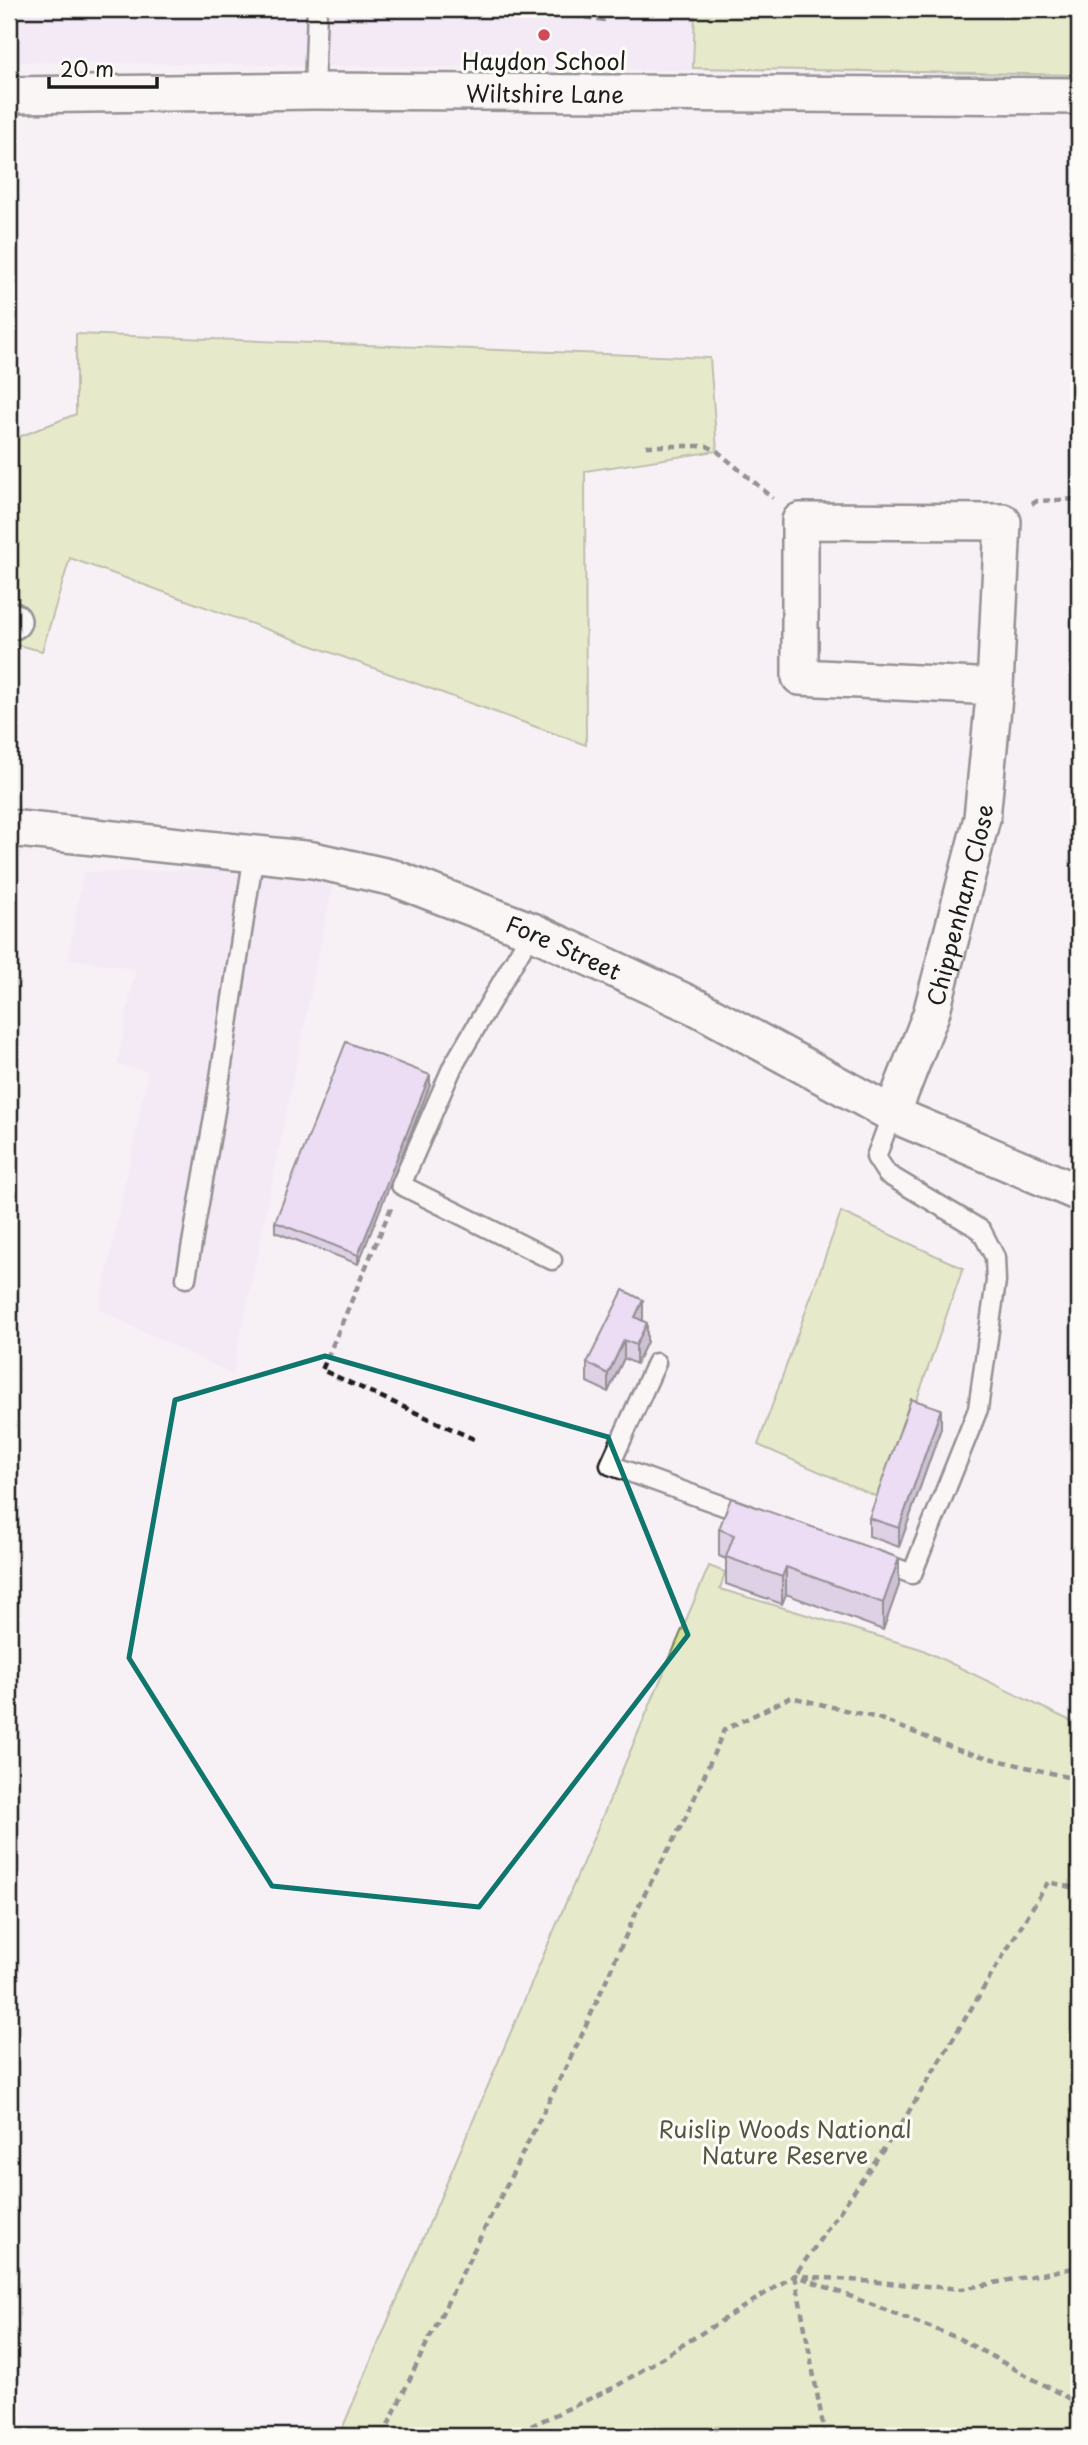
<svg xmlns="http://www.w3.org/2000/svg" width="1088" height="2445" viewBox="0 0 1088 2445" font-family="'Playpen Sans',sans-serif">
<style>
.built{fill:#efe3f5}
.green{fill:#d2e296;stroke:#777f59;stroke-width:2}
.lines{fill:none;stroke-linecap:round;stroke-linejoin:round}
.service-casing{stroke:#1c1c1c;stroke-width:23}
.minor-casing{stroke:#1c1c1c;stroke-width:40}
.path{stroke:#1c1c1c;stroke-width:4.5;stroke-dasharray:7 5;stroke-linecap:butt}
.service{stroke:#fdfcf7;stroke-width:18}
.minor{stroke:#fdfcf7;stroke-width:35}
.wall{fill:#bea8d0;stroke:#1c1c1c;stroke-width:2}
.shaded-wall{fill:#9b88a9;stroke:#1c1c1c;stroke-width:2}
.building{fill:#ddc3f2;stroke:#1c1c1c;stroke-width:2}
.marked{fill:none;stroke:#0f766e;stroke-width:5;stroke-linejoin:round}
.poi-dot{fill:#d1495b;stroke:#fdfcf7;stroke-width:2.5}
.labels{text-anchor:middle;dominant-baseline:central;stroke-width:6;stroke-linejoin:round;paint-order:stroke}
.poi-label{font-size:23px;fill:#1c1c1c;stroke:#fdfcf7}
.street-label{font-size:23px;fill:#1c1c1c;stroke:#fdfcf7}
.park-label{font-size:23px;fill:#535741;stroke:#fdfcf7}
</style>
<rect width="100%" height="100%" fill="#f7f1f6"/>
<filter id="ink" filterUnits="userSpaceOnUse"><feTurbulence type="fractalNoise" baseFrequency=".0143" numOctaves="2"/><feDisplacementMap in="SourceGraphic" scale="14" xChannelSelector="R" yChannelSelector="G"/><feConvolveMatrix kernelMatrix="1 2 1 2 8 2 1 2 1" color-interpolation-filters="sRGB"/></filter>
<g filter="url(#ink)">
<path class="built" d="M9,9h1070v66l-1070,-13z
M266,868l68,12 -101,495 -134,-65 49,-239 -31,-6 18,-96 -67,-10 15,-87z"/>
<path class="green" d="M695,9h384v66l-386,-7z
M76,334l634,24 7,93 -132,20 1,274 -516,-187 -28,93 -33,-8v-202l67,-27z
M841,1212l122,56 -81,231 -124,-54z
M709,1566l16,6 -5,17 201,60 158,76v711h-740z"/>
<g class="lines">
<g class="service-casing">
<path id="service" d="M314,91l3,-82
M532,931l-79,135 -52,119 151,75
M186,1278l29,-167 39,-258
M656,1363l-46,102 139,50
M877,1561l35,13 66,-165 18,-128 -1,-24 -14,-27 -94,-56 -11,-17 16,-43"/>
</g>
<g class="minor-casing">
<g id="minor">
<path id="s1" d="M9,95l305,-4 765,5"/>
<path d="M9,620l4,1"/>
<path id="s2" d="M9,828l304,32 81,18 138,53 166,77 194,106 187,79"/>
<path id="s3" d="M892,1114l39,-100 51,-196 13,-131 8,-165 -203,-1v156l195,10"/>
</g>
</g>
<path class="path" d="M526,9l78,11 15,-11
M646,446h61l10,5 56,47
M1032,504l5,-3 42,-2
M391,1208l-69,162 154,70
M803,2276l159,13 117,-22
M383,2436l40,-85 157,-312 62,-140 45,-84 37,-85 67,-33 87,21 83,33 118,29
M509,2436l106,-49 180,-112 163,63 121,66
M825,2436l-30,-161 105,-149 148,-244 31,7"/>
<use href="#service" class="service"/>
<use href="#minor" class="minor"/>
</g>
<path class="wall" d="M430,1085l-72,179 -83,-32v-10z
M643,1319l-1,2 5,21 -11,22 -12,-6 -16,34 -21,-10v-19z
M941,1428l-42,119 -30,-11v-18z
M719,1529l180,56 -16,45 -97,-36 -4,10 -56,-20v-25l-7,-3z"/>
<path class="shaded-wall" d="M430,1075v10l-72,179v-9z
M643,1300v19l-8,17v-19z
M647,1323v19l-11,22v-19z
M624,1340v18l-16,34v-18z
M941,1409v19l-42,119v-19z
M899,1558v27l-16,45v-27z
M786,1567v27l-4,10v-27z"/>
<path class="building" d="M346,1042l84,33 -72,180 -83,-33z
M623,1290l20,10 -8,17 12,6 -11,22 -12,-5 -16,34 -21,-11z
M911,1399l30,10 -42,119 -30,-10z
M731,1498l168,60 -16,45 -97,-36 -4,10 -56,-20 8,-22 -15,-6z"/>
</g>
<path d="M0 0H1088V2445H0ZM325,1356l283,81 80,198 -209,272 -207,-21 -143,-228 46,-258z" fill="#f7f1f6" fill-opacity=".55" fill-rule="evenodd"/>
<path class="marked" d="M325,1356l283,81 80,198 -209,272 -207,-21 -143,-228 46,-258z"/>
<circle class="poi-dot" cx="544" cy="35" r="7"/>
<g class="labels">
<g class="poi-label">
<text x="544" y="60">Haydon School</text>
</g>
<g class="street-label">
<text stroke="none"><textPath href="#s1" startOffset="536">Wiltshire Lane</textPath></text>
<text stroke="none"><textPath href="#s3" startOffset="220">Chippenham Close</textPath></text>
<text stroke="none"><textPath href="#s2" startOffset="572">Fore Street</textPath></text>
</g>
<g class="park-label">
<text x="785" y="2128">Ruislip Woods National<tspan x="785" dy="26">Nature Reserve</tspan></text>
</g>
</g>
<rect width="1088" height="2445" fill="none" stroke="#fdfcf7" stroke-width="35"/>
<rect x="18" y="18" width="1053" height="2410" fill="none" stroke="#1c1c1c" stroke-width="2.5" filter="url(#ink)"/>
<path d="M49 77v10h108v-10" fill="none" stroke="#1c1c1c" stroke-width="3.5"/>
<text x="60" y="77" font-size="21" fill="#1c1c1c" stroke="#fdfcf7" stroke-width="5" paint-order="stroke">20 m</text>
</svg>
